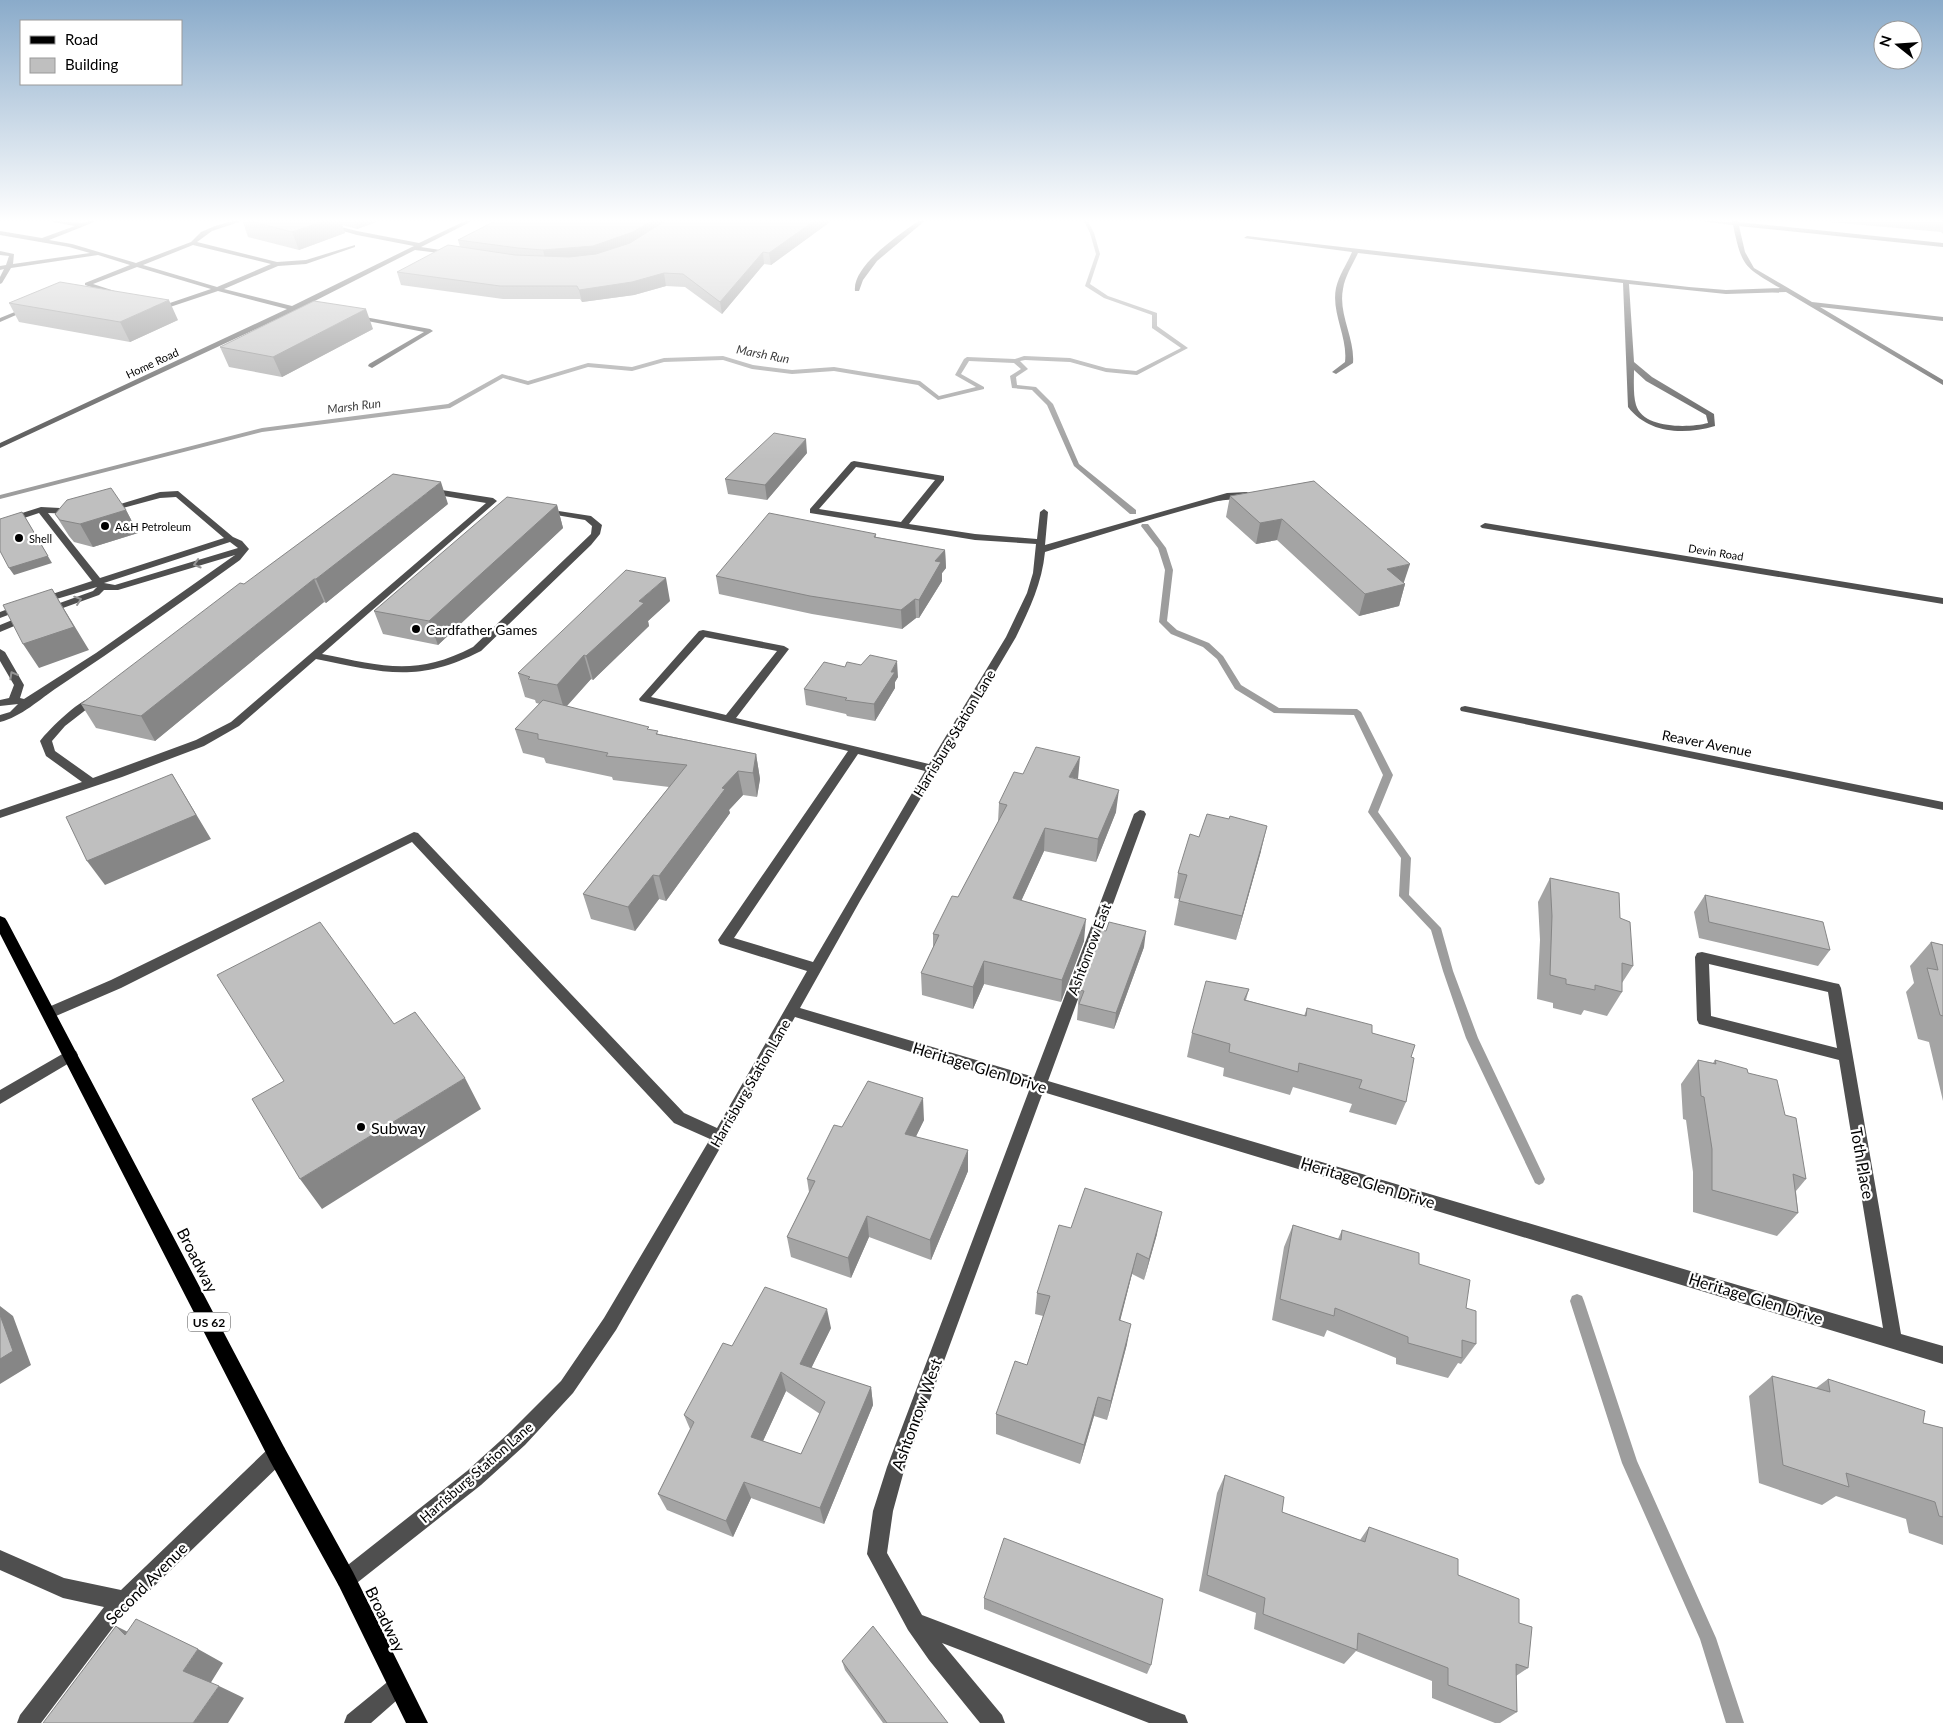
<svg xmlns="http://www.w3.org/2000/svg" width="1943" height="1723" viewBox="0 0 1943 1723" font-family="Lato,sans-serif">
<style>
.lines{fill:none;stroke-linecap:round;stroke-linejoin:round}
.stream{fill:#9d9d9d;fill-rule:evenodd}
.minor{fill:#4f4f4f;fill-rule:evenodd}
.major{fill:#000;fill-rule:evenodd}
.wall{fill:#a4a4a4;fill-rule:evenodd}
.shaded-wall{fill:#868686}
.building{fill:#bfbfbf;stroke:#868686;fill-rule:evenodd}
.oneway{stroke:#959595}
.poi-dot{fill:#000;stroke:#fff;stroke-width:2}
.labels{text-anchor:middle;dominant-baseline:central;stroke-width:4.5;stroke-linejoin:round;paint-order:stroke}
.far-street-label{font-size:11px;fill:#000;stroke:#fff}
.far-poi-label{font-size:11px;fill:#000;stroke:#fff;text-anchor:start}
.far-water-label{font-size:12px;font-style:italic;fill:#3e3e3e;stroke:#fff}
.shield{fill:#fff;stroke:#4c4c4c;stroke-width:1}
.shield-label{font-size:12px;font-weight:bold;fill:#000}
.poi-label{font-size:14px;fill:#000;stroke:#fff;text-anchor:start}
.street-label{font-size:14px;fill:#000;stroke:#fff}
.near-street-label{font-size:16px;fill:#000;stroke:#fff}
.near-poi-label{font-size:16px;fill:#000;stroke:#fff;text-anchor:start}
</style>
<rect width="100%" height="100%" fill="#fff"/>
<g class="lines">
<path class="stream" d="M1083,219h4l7,14 6,21 -10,30 18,12 49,17v13l31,22 -51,27 -31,-3 -36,-10 -45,-2 -5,1 8,8 -12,8 1,8 19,2 17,17 26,60 57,46v4h-6l-56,-48 -27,-61 -15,-15 -20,-2 -2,-12 11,-7 -7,-6 -45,-2 -8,13 23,13v2l-46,11 -20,-15 -84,-14 -42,3 -40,-5 -29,-9 -59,2 -32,9 -44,-4 -60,18 -25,-7 -53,30 -188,24 -262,67v-4l262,-67 186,-24 54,-30 26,7 60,-18 44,4 32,-9 59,-2 30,9 39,5 42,-3 86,14 19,15 37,-9 -21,-12 9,-16 3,-2 48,2 9,-3 46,2 36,10 30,3 45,-23 -29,-20v-13l-48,-17 -19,-12 11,-32 -6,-21z
M1142,524h6l18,24 7,22 -6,51 10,9 32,13 14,13 18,29 38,23 78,1 4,3 32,63 -15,37 33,46 -2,37 32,33 12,43 25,67 67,141 -2,4 -4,2 -4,-2 -69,-145 -23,-67 -12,-41 -32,-34 2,-38 -33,-46 15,-37 -29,-60 -80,-2 -39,-24 -18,-30 -14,-12 -32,-13 -12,-12 6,-52 -7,-22 -17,-22z
M1577,1294l5,2 2,5 53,160 79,177 28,85h-18l-26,-84 -78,-176 -52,-162 2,-5z"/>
<path class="minor" d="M37,219l45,4 12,-4h8l-53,21 23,4 64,19 55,-21 10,-10 14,-6 24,-7h9l-36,12 -15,11 80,20 29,-2 49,-15v2l-49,17 -28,2 -54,23 68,17 122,-60 -57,-11 -56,-16h9l47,12 62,12 50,-24h7l-55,28 32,5 2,3 -40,-5 -118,60 -297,138v-5l287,-134 -69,-18 -57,19 -76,-25v-2l45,-18 -32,-10 -87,13 -9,15 -2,1v-7l4,-8 -4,1v-4l6,-1 3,-9 -9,-1v-4l14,3 -1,10 77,-11 -21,-6 -69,-12v-4l42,7 33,-12zM193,245l78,19 -54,23 -74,-22zM137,267l74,22 -50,17 -68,-22z
M921,219h6l-50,42 -14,19 -4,11h-4c-3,-26 47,-58 66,-72z
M1683,219l49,3 -1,-3h6l1,3 205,21v4l-204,-21 6,26 9,16 58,34 131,15v4l-123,-14 123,73v5l-157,-93 -60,2 -97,-10 5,78 18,15 62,37 1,12c-31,9 -66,8 -87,-19l-5,-124 -265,-30c-5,11 -13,23 -15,36 -5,25 12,49 10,74l-17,11 -4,-2 13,-10c3,-25 -14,-49 -9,-74 3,-13 11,-24 16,-36l-108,-14 3,-2 442,51 37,3 54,-2c-36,-21 -38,-21 -47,-63zM1634,370l12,11 60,34 2,8c-19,5 -65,6 -72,-18 -3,-10 -2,-25 -2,-35z
M27,307l5,1 -32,14v-4z
M354,315l76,14 3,2 -61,37 -4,-2 1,-2 55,-32 -72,-14v-2z
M854,461l90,15v4l-35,44 66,10 62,5 3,-27 4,-3 4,3 -3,33 182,-52 20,-1 4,3c-6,5 -27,4 -37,7 -57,15 -113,33 -169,50 -3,31 -15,56 -29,85l-156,264 -60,107 234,69 100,-263 6,-4 4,1 2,3 -98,267 835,247 -44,-268 -140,-36 -2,-4 -2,-63 2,-4 5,-1 132,31 5,1 2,4 60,346 42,12v18l-900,-272 -138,375 -12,44 -6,42 35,62 255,97 8,3 3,8h-39l-207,-80 60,72 3,8h-25l-51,-63 -21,-30 -41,-76 6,-43 14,-44 143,-379 -235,-71 -179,313 -43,63 -48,52 -44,40 -128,101 -7,3 -7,-3 -3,-7 3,-7 128,-101 44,-40 50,-50 43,-63 106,-179 -36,-16 -262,-281 -291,146 -72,31 -5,-2 -2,-4 2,-4 67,-29 303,-148 4,1 266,280 33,15 90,-157 -87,-27 -2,-4 130,-189 -208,-50 -1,-2 60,-68 4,-1 81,16 5,3 -53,69 193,46 77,-127 21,-44 6,-20 3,-29 -61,-4 -165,-27v-4l41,-47zM856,467l79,13 -34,42 -82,-13zM705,637l72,14 -51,64 -75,-18zM858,754l67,17 -112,191 -79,-24zM1709,964l119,28 9,56 -126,-32z
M429,488l64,10 4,3 -175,153c61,12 93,23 151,-7l118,-113 1,-8 -7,-6 -46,-8v-4l52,8 11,9 -2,9 -9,11 -110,106c-64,33 -99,21 -165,8l-77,67 -35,20 -82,31 -122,41v-8l82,-28 -36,-26 -6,-15c9,-12 46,-49 60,-45l1,2 -36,28 -13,15 3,10 38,27 103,-38 35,-18 255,-219 -60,-10 -1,-2z
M178,491l55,46 9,4 7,8 -9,11c-60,43 -120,86 -182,127 -18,12 -37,30 -58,35v-7l10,-3 8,-8 -18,2v-6l9,-2 5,-13 -14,-24v-12l5,3 19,33 -4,13 4,1 72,-46 139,-98 -117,35h-14l-5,5 -50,18 -3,-1v-4l47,-17 4,-4 -54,16h-6v-4l55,-18 -53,-68 -39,13v-6l41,-13 38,2 1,2 -4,3 -28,-1 52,65 124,-40 -48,-41 -16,1 -52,14 -4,-3 56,-17zM230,542l8,6 -123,37 -11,-2z
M1485,523l458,75v6l-461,-76 -2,-2z
M21,604l3,1v4l-24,9v-6z
M27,614l4,1v4l-31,13v-7z
M1465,706l478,96v8l-482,-99 -1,-2 1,-2z
M71,1049l5,2 2,4 -2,4 -76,45v-14z
M277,1445l7,2 2,7 -2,7 -167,161 -76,101h-24l3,-8 84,-108 -41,-9 -63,-28v-20l64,28 57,12 149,-143z
M398,1675l7,4 4,7 -4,7 -34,30h-27l3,-8 44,-36z"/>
<path class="major" d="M0,916l5,2 2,3 277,526 69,125 75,151h-22l-67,-137 -69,-125 -270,-527z"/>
</g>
<path class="wall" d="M242,219h143l-28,10 -15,-4 3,8 -46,17 -51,-13z
M499,219h335l-63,46 -7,-1 -42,50 -37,-27 -19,-1 -32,9 -52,7 -2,-3h-77l-102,-14 -4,-13 63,-25 -2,-7z
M1817,219h126v15l-2,-2 -122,-11z
M9,303l169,17 -48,22 -111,-20z
M373,329l-91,48 -53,-10 -9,-20z
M807,453l-40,47 -39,-6 -3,-15z
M1314,481l91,103 -6,22 -40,10 -82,-76 -21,4 -30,-27 4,-21z
M448,504l-122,99 -2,-1 -169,139 -59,-13 -15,-24 163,-120z
M557,505l6,23 -125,117 -55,-11 -9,-23z
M126,510l12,23 -45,14 -19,-5 -5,-6 -14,-22z
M876,534v3l69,13 1,18 -4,5v8l-23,37h-3l-14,11 -90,-15 -93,-20 -3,-18z
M670,601l-22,20 1,5 -56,54 -2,-1 -24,27 82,24 10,4 97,20 4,25 -3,18 -14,-2 -14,15 1,3 -64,88 -7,-2 -24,32 -44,-12 -8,-25 86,-107 -56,-7 -1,-3 -66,-14 -2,-5 -21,-5 -8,-24 25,-25 -4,-1 -1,-3 -10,-3 -7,-24z
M845,667l53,10 -3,5v6l-20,33 -28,-5 -1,-2 -40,-9 -2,-16z
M1023,774l55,5 38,33 -20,50 -52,-11 -23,50 63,40 -23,61 -77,-18 -11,25 -51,-14 -1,-22 12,-25v-14l25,-37 40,-75 1,-19z
M1199,837l62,14 -25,89 -62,-15 5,-26 -5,-1 4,-25z
M1550,878l70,40 13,48 -11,17v9l-15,24 -23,-6 -3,5 -28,-7v-5l-16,-4 3,-59 -2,-38z
M1705,895l125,55 -12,16 -119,-28 -5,-26z
M1931,942l12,3v156l-14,-59 -11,-3 -12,-47 8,-9 -4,-17z
M1144,947l-30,82 -37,-9 2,-30z
M1249,989l-3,11 58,16 3,-8 65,25 39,24 -5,45 -10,23 -47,-13 3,-8 -59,-17 -3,8 -67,-19 1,-8 -37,-11 5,-24z
M1698,1060l15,3 2,-3 33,13 37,42 21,64 -10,12 2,22 -21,23 -84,-24v-40l-7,-52 -3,-1 -2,-35z
M924,1120l-8,16 52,35 -37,89 -62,-23 -18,41 -60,-21 -4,-20 22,-45 -2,-13 35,-52z
M1293,1225l45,14 4,-9 77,34 47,44 10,36 -15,20 -3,-1 -10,15 -52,-14v-6l-69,-28 -3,7 -52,-17 12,-73z
M1071,1228l86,6 -13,46 -12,-6 -12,46 7,24 -20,76 -13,-4 -14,48 -84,-30v-20l31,-49 16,-49 -8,-2 2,-21z
M831,1328l-20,40 60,19 2,18 -49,119 -73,-26 -18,39 -66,-27 -9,-16 32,-65 -6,-14 48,-69zM786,1391l34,23 -19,40 -38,-13z
M1772,1376l44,12 12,-9 95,44 20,5v117l-34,-12 -3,-14 -70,-23 -14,9 -63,-22 -10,-87z
M1225,1475l57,37 78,28 9,-13 89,48 61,48 9,45 -12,8 1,36 -17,11h-5l-63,-25v-17l-76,-30 -12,13 -90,-35 2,-16 -57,-22 18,-98z
M984,1598l167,67 -4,9 -163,-65z
M842,1661l106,62h-65l-38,-53z"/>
<path class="shaded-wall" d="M330,219h10l5,14 -46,17 -7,-18z
M353,219h32l-28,10z
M655,219h21l-41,25 -39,14 -50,4 -3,-12z
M817,219h17l-63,46 -2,-12z
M763,252l1,12 -42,50 -2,-12z
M664,273l2,13 -32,9 -52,7 -3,-12z
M169,300l9,20 -48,22 -10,-20z
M366,309l7,20 -91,48 -9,-20z
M806,439l1,14 -40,47 -2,-15z
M441,482l7,22 -122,99 -10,-24z
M557,505l6,23 -125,117 -9,-24z
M126,510l12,23 -45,14 -13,-23z
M22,512l30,51 -38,12 -5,-7z
M1282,519l-5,21 -21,4 4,-21z
M945,550l1,18 -4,5v8l-23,37v-18l16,-39z
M1410,564l-7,21 2,-1 -6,22 -40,10 6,-22 22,-25z
M666,578l4,23 -22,20 1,5 -56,54 -7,-24 53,-55z
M314,579l10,23 -169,139 -14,-25z
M52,589l37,61 -50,18 -16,-24z
M915,599l1,19 -14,11 -1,-19z
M584,655l7,24 -27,30 -7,-24z
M897,661l1,16 -3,5v6l-20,33 -1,-17z
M756,754l4,25 -3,18 -4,-24z
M1080,757l-2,22 -9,-2z
M738,771l5,24 -14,15 1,3 -64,88 -7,-25 63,-88z
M172,774l39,65 -106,46 -18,-24z
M1119,790l-3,22 -20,50 2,-23z
M1267,826l-6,25 -25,89 6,-24z
M1045,828l-1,23 -32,70 1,-23z
M653,875l6,24 -24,32 -7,-24z
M1086,919l-2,22 -23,61 1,-22z
M1146,931l-2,16 -30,82 2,-16z
M984,961v23l-11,25v-22z
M465,1078l16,31 -159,100 -22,-30z
M923,1098l1,22 -17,35 -2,-21z
M968,1150v21l-37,89 -1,-20z
M1162,1212l-5,22 -13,46 5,-21z
M867,1216l2,21 -18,41 -3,-20z
M1137,1253l-5,21 -17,67 4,-21z
M0,1306l13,10 18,49 -31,19z
M827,1309l4,19 -27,55 -4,-19z
M1131,1324l-4,20 -20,76 4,-19z
M781,1372l5,19 -29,63 -6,-17z
M871,1387l2,18 -49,119 -4,-16z
M1098,1397l-4,19 -14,48 4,-19z
M744,1482l7,16 -18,39 -7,-16z
M116,1626l28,14 -19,-5z
M198,1649l25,14 -13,21 -27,-13z
M219,1686l25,12 -16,25h-35z"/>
<path class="building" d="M242,219h88l-38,13z
M499,219h156l-22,13 -40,14 -50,4 -25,-2 -60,-8z
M668,219h149l-48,34 -6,-1 -43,50 -37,-28 -19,-1 -32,9 -53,8 -2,-4h-77l-103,-14 51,-27 67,10 54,2 27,-3 34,-11z
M1923,219h20v1z
M60,282l109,18 -49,22 -111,-19z
M314,301l52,8 -93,48 -53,-10z
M774,433l32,6 -41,46 -40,-6z
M393,474l48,8 -125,97h-2l-173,137 -60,-12 159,-121 4,1z
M1314,481l96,83 -23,5 18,15 -40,10 -83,-75 -22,4 -30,-27z
M111,488l15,22 -46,14 -20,-4 -5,-6 12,-14z
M507,497l50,8 -128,116 -55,-10z
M22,512l26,44 -39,12 -9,-17v-32z
M769,513l107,21 -2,3 71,13 -10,11 6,1 -22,38 -4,-1 -14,11 -91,-14 -94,-20z
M626,570l40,8 -27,23 5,2 -58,53 -2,-1 -27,30 -29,-6 2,-2 -12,-4z
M52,589l22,38 -51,17 -20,-39z
M870,655l27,6 -6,11h4l-21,32 -29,-4 2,-2 -43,-9 20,-27 21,5 2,-5 14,3z
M543,700l106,27 -2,2 11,2 -2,3 100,20 -3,19 -15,-2 -16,17 3,1 -66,87 -6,-1 -25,32 -45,-13 104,-129 -81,-9 2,-3 -70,-14v-5l-23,-5z
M1036,747l44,10 -11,20 50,13 -21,49 -53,-11 -32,70 73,21 -24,61 -78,-19 -11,26 -52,-14 18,-38 -6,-1 19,-38 6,1 49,-92 -8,-2 15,-31 9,2z
M172,774l24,41 -109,46 -21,-44z
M1207,814l22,5 1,-3 37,10 -25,90 -63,-15 8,-26 -9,-2 12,-39 9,3z
M1550,878l69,15 1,25 10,4 3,44 -11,-3v29l-27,-7v5l-29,-6v-5l-16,-4 2,-59z
M1705,895l118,27 7,28 -121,-28z
M320,922l74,102 21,-12 50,66 -165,101 -48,-80 32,-18 -67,-106z
M1109,922l37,9 -30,82 -37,-9 5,-13 -5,-1 22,-60 5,1z
M1931,942l12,3v71l-3,-1 -13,-47 11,2z
M1206,981l43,8 -5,11 62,16 1,-8 65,17v8l43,12 -4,12 3,1 -8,44 -47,-14 3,-8 -63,-17 -1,9 -69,-20 1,-8 -38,-11z
M1698,1060l18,4 -1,-4 32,9 1,4 29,7 8,35 11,3 10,61 -13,-5 5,39 -86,-23v-41l-8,-52 -3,-1z
M868,1081l55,17 -18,36 63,16 -38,90 -63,-24 -19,42 -61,-21 28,-56 -8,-2 27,-54 8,2z
M1085,1188l77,24 -13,47 -12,-6 -18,67 12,4 -20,77 -13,-4 -14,48 -88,-31 19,-53 12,4 23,-69 -13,-3 22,-68 12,3z
M1293,1225l48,15 1,-10 77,23v11l51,16 -4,28 10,3v33l-14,-4v18l-54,-15v-6l-73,-29 -1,8 -54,-17z
M765,1287l62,22 -27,55 71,23 -51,121 -76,-26 -18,39 -68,-27 36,-72 -10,-7 39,-72 9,3zM781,1372l44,30 -24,52 -50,-17z
M0,1315l13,36 -13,8z
M1772,1376l58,16 -2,-13 97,32 -2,12 20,5v89l-4,-1 -4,-14 -89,-29 3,14 -66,-22z
M1225,1475l59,22 -2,15 83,30 4,-15 89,32v16l61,24v24l13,4 -4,41 -12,-4 1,48 -69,-27v-17l-90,-35 -1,17 -94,-36 2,-16 -58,-23z
M1004,1538l159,61 -12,66 -167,-67z
M136,1619l62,30 -15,22 36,15 -26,37h-150l73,-97 9,9z
M873,1626l75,97h-61l-45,-62z"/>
<defs><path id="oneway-chevron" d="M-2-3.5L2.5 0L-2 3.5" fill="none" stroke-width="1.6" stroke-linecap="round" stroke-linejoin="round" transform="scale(1.25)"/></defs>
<g class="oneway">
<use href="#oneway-chevron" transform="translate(197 564) rotate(163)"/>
<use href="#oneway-chevron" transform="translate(78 600) rotate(-19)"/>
<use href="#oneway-chevron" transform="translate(13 675) rotate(-119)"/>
</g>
<linearGradient id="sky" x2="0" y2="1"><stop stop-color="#8aabca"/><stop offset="0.48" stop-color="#fff"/><stop offset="1" stop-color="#fff" stop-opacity="0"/></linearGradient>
<rect width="1943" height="460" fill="url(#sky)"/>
<g class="poi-dot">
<circle cx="105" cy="526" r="5"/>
<circle cx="19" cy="538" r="5"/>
<circle cx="416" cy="629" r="5"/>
<circle cx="361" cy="1127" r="5"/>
</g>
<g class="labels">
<g class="far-street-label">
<text transform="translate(152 363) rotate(-25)">Home Road</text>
<text transform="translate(1716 552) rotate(9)">Devin Road</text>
</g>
<g class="far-poi-label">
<text x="115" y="526">A&amp;H Petroleum</text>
<text x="29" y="538">Shell</text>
</g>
<g class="far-water-label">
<text transform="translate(763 354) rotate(11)">Marsh Run</text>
<text transform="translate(354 406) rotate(-7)">Marsh Run</text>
</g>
<rect class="shield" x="188" y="1312.5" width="42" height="19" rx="4"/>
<g class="shield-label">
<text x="209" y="1322">US 62</text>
</g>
<g class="poi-label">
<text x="426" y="629">Cardfather Games</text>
</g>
<g class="street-label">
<text transform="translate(954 733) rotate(-59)">Harrisburg Station Lane</text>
<text transform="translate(1707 743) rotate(11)">Reaver Avenue</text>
<text transform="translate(1089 949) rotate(-69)">Ashtonrow East</text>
<text transform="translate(750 1083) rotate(-60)">Harrisburg Station Lane</text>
<text transform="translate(476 1472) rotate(-41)">Harrisburg Station Lane</text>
</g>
<g class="near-street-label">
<text transform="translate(980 1067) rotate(17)">Heritage Glen Drive</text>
<text transform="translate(1863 1163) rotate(80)">Toth Place</text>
<text transform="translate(1368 1182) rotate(17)">Heritage Glen Drive</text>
<text transform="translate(198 1260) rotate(63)">Broadway</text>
<text transform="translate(1756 1298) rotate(17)">Heritage Glen Drive</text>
<text transform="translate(916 1414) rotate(-70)">Ashtonrow West</text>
<text transform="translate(146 1583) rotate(-45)">Second Avenue</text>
<text transform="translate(386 1619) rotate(64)">Broadway</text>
</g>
<g class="near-poi-label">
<text x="371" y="1127">Subway</text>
</g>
</g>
<rect x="20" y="20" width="162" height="65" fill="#ffffff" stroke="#999999"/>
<rect x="30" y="36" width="25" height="8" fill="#000000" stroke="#999999"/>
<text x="65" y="45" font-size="15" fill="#000000">Road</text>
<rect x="30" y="58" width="25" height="15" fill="#bfbfbf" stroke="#999999"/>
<text x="65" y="70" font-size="15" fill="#000000">Building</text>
<g transform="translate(1898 45) rotate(287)"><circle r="24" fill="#ffffff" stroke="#999999"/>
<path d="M0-4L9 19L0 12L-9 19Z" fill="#000000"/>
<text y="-8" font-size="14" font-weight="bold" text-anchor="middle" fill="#000000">N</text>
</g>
</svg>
